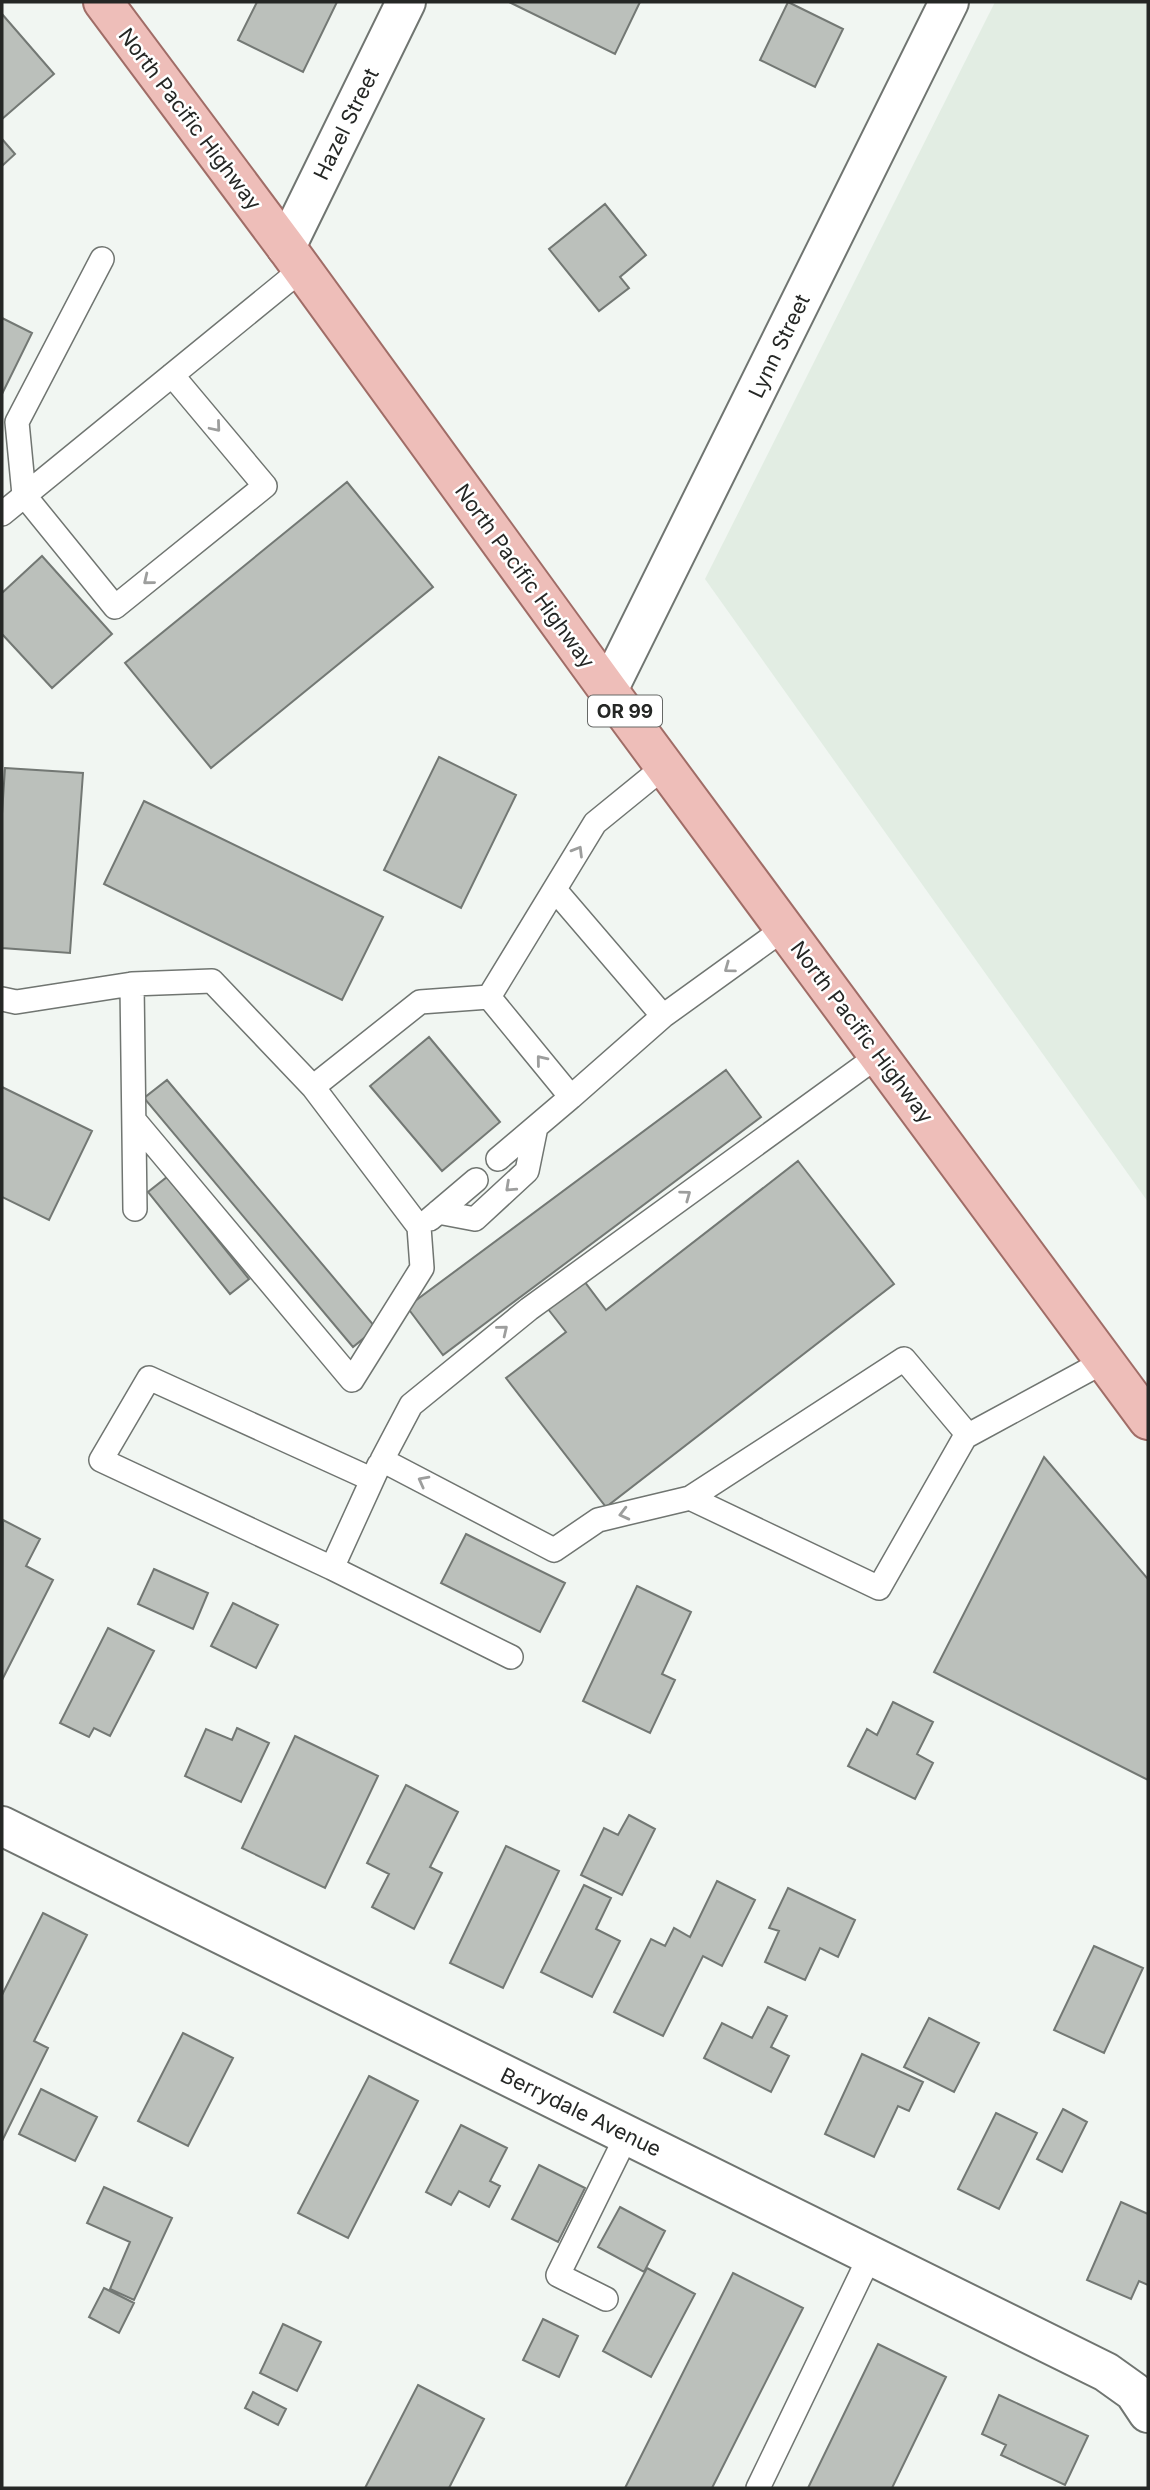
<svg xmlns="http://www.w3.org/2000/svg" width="1150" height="2490" viewBox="0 0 1150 2490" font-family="Inter,sans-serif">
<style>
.built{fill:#e2ede3}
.building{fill:#bbc0bb;stroke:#737874;stroke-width:2}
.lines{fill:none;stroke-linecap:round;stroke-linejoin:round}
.lane-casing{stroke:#707571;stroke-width:26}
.street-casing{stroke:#707571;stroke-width:42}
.primary-casing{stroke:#a06d67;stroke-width:42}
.lane{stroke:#fff;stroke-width:23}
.street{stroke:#fff;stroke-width:38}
.primary{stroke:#eebeb9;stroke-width:38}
.oneway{stroke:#9d9e9d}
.labels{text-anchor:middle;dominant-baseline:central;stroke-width:5;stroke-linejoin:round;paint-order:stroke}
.shield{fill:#fff;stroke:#666866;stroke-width:2}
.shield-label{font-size:19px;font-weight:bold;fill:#252725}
.street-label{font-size:21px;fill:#252725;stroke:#fff}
</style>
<rect width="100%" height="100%" fill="#f1f6f2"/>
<path class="built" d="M995,2h153v1200l-443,-623z"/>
<path class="building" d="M257,2h80l-34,70 -65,-32z
M509,2h131l-25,52z
M788,2l55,27 -28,58 -55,-27z
M2,14l52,60 -52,45z
M2,139l13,15 -13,12z
M605,204l41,51 -26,22 9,11 -30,23 -50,-62z
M2,318l30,15 -30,61z
M347,482l86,105 -222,181 -86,-105z
M42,556l70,78 -60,54 -50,-54v-41z
M439,757l77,38 -55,113 -77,-38z
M5,768l78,5 -13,180 -68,-5v-134z
M144,801l239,116 -41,83 -238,-116z
M429,1037l71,85 -58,49 -72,-85z
M726,1070l35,47 -318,238 -36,-48z
M167,1080l209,248 -23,19 -209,-249z
M2,1087l90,44 -43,89 -47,-23z
M798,1161l96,123 -288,223 -100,-129 60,-46 -18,-23 36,-28 22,29z
M167,1177l82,102 -19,15 -82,-102z
M1044,1457l104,122v201l-214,-108z
M3,1520l37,19 -14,27 27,14 -51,100z
M466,1534l99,49 -25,49 -99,-49z
M154,1569l54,24 -15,36 -55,-25z
M637,1586l54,26 -29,62 13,6 -25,53 -67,-32z
M233,1603l45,22 -22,43 -45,-22z
M108,1628l46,23 -44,85 -16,-8 -5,9 -29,-14z
M893,1702l40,20 -16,32 16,9 -18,36 -67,-33 19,-37 10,6z
M237,1728l32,15 -28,59 -56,-26 21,-47 26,11z
M295,1736l83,40 -53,112 -83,-40z
M406,1785l52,27 -28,55 12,6 -28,56 -42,-22 17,-33 -22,-11z
M629,1815l26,14 -33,66 -41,-20 23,-47 14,7z
M506,1846l53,25 -56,117 -53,-25z
M717,1881l38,19 -33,66 -19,-10 -40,80 -49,-24 37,-73 14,7 9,-18 16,9z
M584,1885l27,13 -15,31 24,12 -28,56 -51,-25z
M788,1888l67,32 -17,37 -18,-9 -15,32 -40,-18 14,-31 -10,-3z
M43,1913l44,22 -53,106 14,7 -46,93v-146z
M1094,1946l49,22 -39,85 -50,-23z
M768,2007l19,9 -16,31 18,9 -18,36 -67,-34 18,-35 30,15z
M929,2018l50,25 -25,49 -50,-25z
M183,2033l50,25 -45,88 -50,-25z
M862,2054l61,28 -14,29 -11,-5 -24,51 -49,-23z
M369,2076l49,25 -70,137 -50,-25z
M41,2089l56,28 -22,44 -56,-27z
M1063,2109l24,13 -25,50 -25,-13z
M996,2113l41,20 -38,76 -41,-20z
M461,2125l46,23 -17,33 10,5 -11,21 -30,-16 -8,14 -25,-13z
M539,2165l46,23 -27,54 -46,-23z
M104,2187l68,31 -38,82 -24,-11 20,-47 -43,-19z
M1121,2202l27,12v71l-9,-4 -8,18 -44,-19z
M620,2207l45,24 -21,41 -46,-25z
M647,2268l48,26 -44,83 -48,-26z
M733,2273l70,35 -91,180h-87z
M104,2288l30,15 -15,30 -30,-16z
M543,2319l35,17 -19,41 -36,-17z
M283,2324l38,18 -24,49 -37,-18z
M878,2344l68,33 -54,111h-84z
M418,2385l66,34 -35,69h-84z
M253,2392l33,17 -8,16 -33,-17z
M999,2395l89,41 -23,49 -64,-30 5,-10 -24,-11z"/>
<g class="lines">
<g class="lane-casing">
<path id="lane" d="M102,259l-85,163 7,73 91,112 150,-121 -93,-111
M2,514l300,-245
M665,766l-70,57 -106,174 82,100 92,-81 122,-88
M555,890l108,126
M2,999l14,3 116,-18
M879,1055l-350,254 -118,96 -29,55 172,90 44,-30 92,-22 214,-139 64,76
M134,1120l218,260 70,-112 -3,-41 -106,-140 107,-85 69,-5
M498,1159l73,-62
M135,1209l-3,-225 80,-3 101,106
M438,1212l37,7 52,-48 9,-44
M430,1219l46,-39
M379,1465l-47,103 179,89
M690,1498l189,90 86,-151 140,-76
M332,1568l-231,-108 48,-82 222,101
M606,2299l-48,-24 69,-140
M758,2488l112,-232"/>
</g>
<g class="street-casing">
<path id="street" d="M286,247l120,-245
M608,690l341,-688
M2,1826l1104,546 28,20 14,21"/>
</g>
<g class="primary-casing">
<path id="primary" d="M103,2l183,245 322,443 540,730"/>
</g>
<use href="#lane" class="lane"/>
<use href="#street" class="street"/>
<use href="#primary" class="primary"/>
</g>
<defs><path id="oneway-chevron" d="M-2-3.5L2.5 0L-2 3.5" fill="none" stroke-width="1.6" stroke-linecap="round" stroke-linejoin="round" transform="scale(1.75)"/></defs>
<g class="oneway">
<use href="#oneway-chevron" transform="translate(216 427) rotate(50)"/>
<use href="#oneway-chevron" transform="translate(148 580) rotate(141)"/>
<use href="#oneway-chevron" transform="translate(578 851) rotate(-59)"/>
<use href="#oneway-chevron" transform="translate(729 968) rotate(144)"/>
<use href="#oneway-chevron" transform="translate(541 1060) rotate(-129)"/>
<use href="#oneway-chevron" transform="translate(510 1187) rotate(137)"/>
<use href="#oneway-chevron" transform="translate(686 1195) rotate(-36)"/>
<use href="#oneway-chevron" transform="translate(503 1330) rotate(-39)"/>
<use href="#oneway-chevron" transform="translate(423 1481) rotate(-152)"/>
<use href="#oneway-chevron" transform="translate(624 1514) rotate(166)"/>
</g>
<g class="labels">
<rect class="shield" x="588" y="695.5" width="74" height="31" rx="5"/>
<g class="shield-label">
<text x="625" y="711">OR 99</text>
</g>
<g class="street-label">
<text transform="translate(190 119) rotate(53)">North Pacific Highway</text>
<text transform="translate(346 124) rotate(-64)">Hazel Street</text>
<text transform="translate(779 346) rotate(-64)">Lynn Street</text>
<text transform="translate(525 576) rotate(54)">North Pacific Highway</text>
<text transform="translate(862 1032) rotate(53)">North Pacific Highway</text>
<text transform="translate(581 2112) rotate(26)">Berrydale Avenue</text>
</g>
</g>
<rect width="1150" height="2490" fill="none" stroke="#252725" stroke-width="7"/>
</svg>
